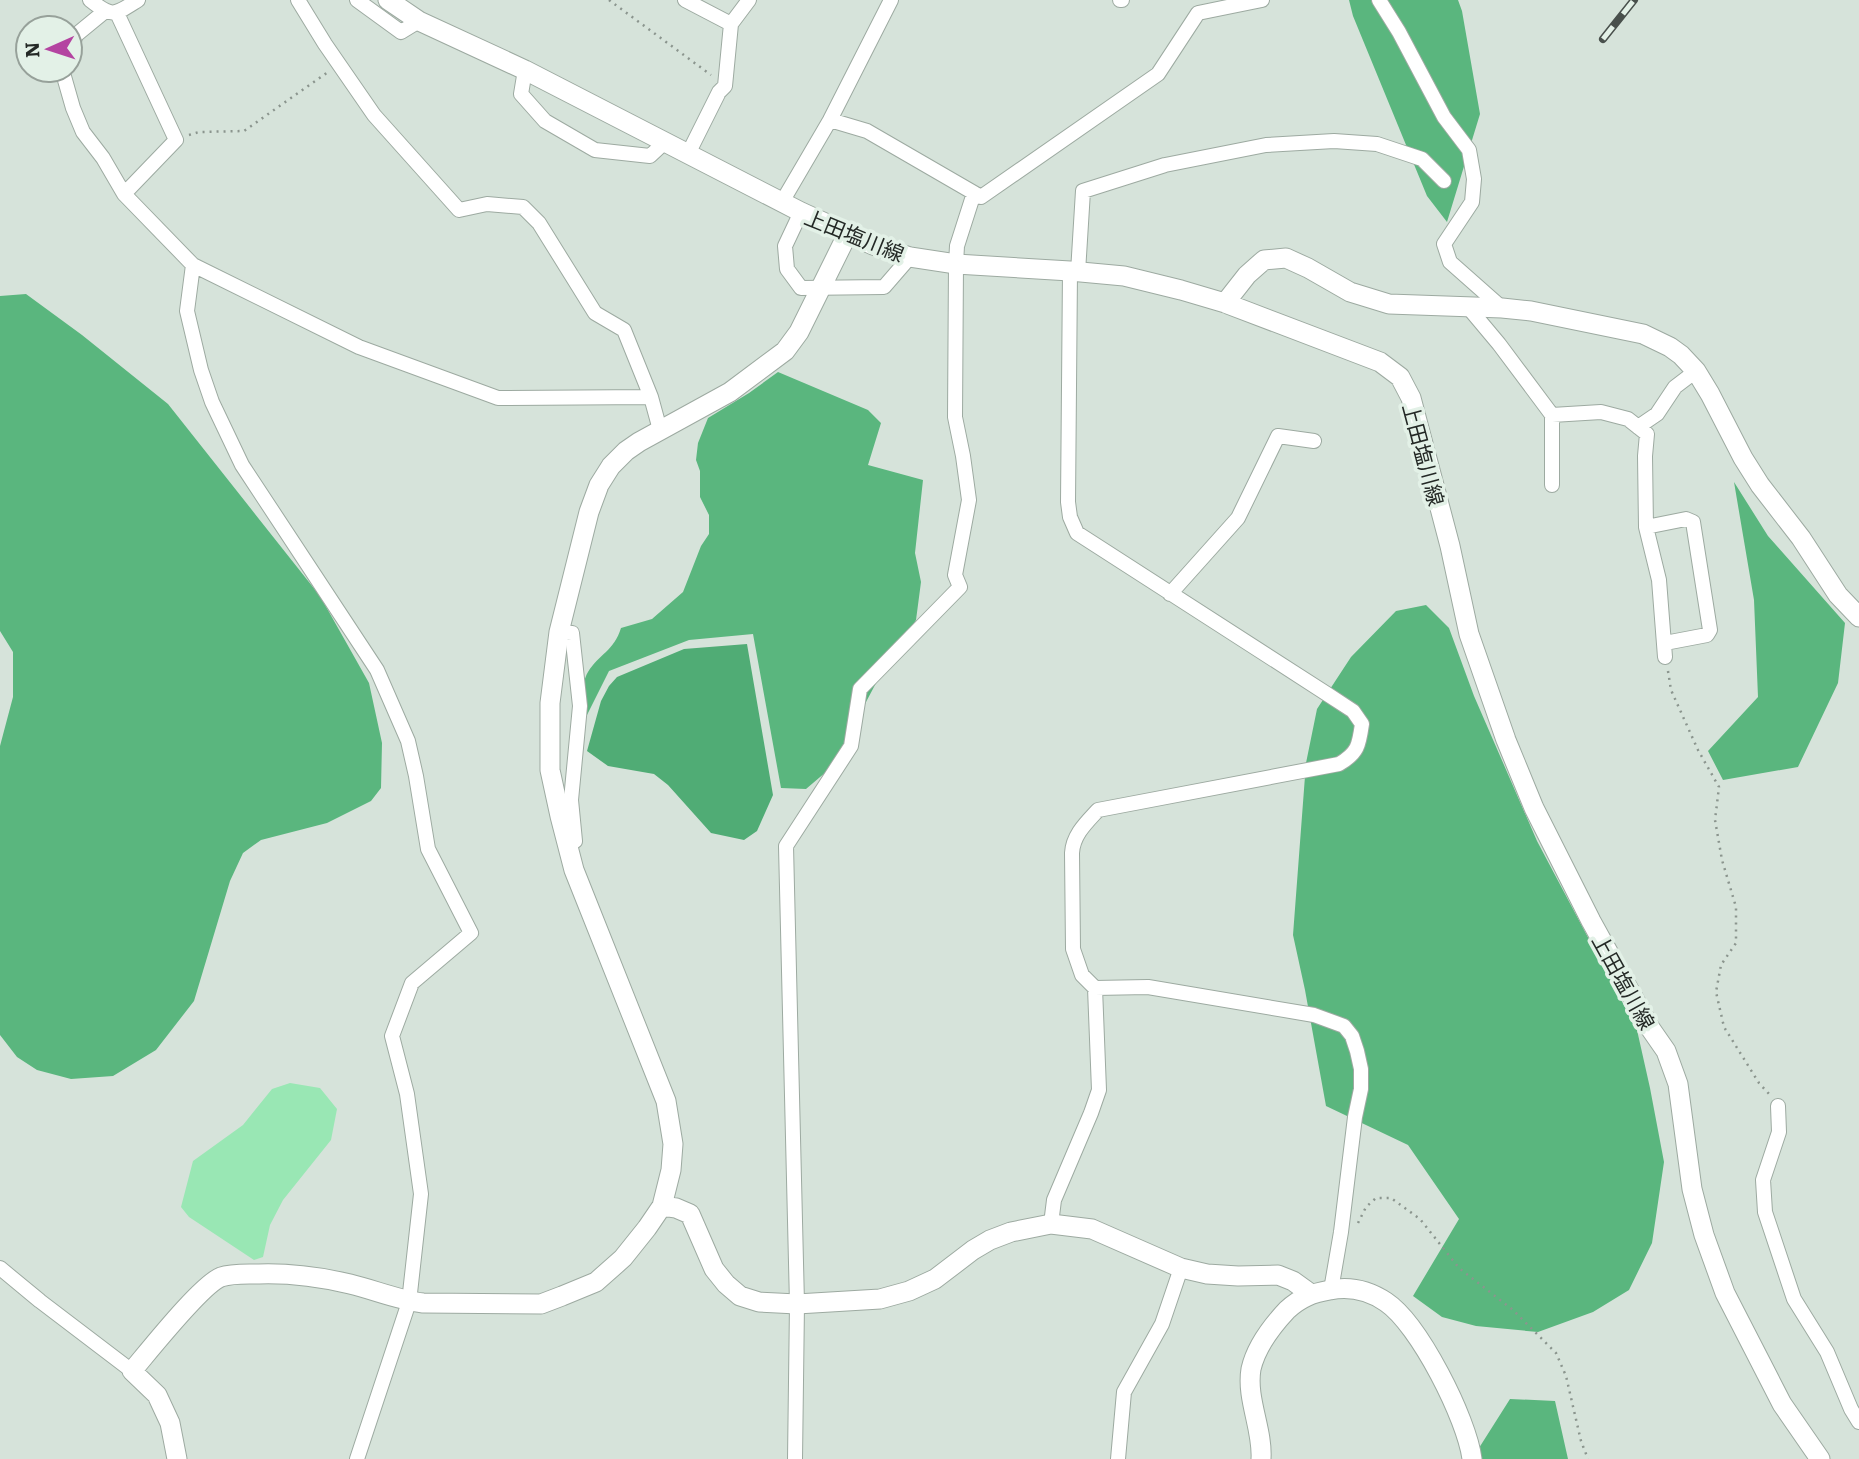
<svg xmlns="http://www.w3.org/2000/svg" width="1859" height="1459" viewBox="0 0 1859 1459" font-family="Literata,'Noto Sans JP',serif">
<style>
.green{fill:#99e7b4}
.forest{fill:#5ab67e}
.water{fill:#50ac75}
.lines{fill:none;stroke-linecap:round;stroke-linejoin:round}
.street-casing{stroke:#9daaa1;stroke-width:16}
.secondary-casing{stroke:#9daaa1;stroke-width:21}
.path{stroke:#8b958e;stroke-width:2.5;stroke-dasharray:2 5;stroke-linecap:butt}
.street{stroke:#fff;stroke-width:14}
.secondary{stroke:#fff;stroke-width:19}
.rail-casing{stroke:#49504c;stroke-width:8}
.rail{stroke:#e3f1e7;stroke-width:5;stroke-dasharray:16;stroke-linecap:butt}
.labels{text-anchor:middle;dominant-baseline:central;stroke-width:7;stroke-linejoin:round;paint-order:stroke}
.street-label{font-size:21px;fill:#242926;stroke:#e3f1e7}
</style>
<rect width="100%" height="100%" fill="#d6e3da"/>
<path class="green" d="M290,1083l30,5 17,21 -6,31 -48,60 -13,25 -7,32 -9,3 -65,-43 -8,-10 12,-46 50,-36 29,-36z"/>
<path class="forest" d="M1349,0h109l4,11 18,103 -33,108 -20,-26 -74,-180z
M26,294l56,41 86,69 152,192 49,87 13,60 -1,45 -10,13 -44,22 -66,17 -18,13 -13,28 -36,120 -38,49 -43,26 -42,3 -34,-9 -20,-13 -17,-22v-289l13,-49v-45l-13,-21v-335z
M778,372l90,38 13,13 -13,42 55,15 -8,73 6,29 -5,38 -32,48 -18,34 -26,58 -34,29 -25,-1 -28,-154 -64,6 -80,31 -25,50c0,-15 -4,-36 4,-49 11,-18 26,-21 33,-44l31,-9 31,-27 18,-46 8,-12v-19l-9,-18v-26l-4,-11 2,-17 10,-25 41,-25z
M1734,482l34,54 77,87 -7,60 -40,84 -75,13 -15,-29 50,-54 -4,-97z
M1426,605l23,23 25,68 63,145 100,189 13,58 14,74 -12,81 -23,47 -36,22 -55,20 -62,-6 -34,-9 -29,-21 46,-77 -51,-74 -82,-39 -21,-116 -12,-55 13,-172 11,-54 34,-52 45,-46z
M1510,1399l45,2 13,58h-96z"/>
<path class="water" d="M747,644l26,151 -16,36 -13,9 -33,-7 -43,-48 -14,-11 -46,-8 -21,-15 14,-50 8,-15 8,-9 67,-28z"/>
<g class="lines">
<g class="street-casing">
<path id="street" d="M90,0c23,18 24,15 48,0
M298,0l27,44 49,71 85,95 28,-6 36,3 16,16 56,90 29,17 27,67
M357,0l44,32 18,-11
M685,0l46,24
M1120,0h2
M1379,0l20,32 45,85 25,33 5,29 -2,23 -28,42 6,18 52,46
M117,13l59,127 -52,54
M70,52l6,-17 28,-23
M64,70l-1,3 10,35 10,24 20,26 21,36 69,71 166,82 139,51 153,-1 9,33
M525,70l-4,24 24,27 50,29 55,6 15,-14
M830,120l37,11 114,66 177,-123 40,-61 64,-13
M688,154l31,-62 6,-6 6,-62 18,-24
M782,202l48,-82 61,-120
M801,212l-16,34 2,23 14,19 83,-1 26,-30
M193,265l-6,46 14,59 11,32 30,63 135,205 31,71 8,35 12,73 43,84 -59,50 -20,53 15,58 14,100 -12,108 -52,157
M1070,271l-2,231 2,15 7,16 250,161 26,17 9,13c-3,21 -4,29 -23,40l-241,46c-12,13 -25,25 -26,43l1,96 9,26 13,13 53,-1 166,28 30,11 8,10 5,15 4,18v20l-6,28 -14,115 -10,58
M1078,272l5,-81 82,-26 101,-20 68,-4 43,3 45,15 22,22
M1468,307l31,37 53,71v70
M1552,415l49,-3 27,7 19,15 -2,22 1,71 13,53 6,77
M1638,427l19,-13 18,-27 21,-16
M1646,527l40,-8 7,3 17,108 -3,5 -42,8
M1170,594l68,-76 40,-82 36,5
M559,632l13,1 8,73 -9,94 4,41 -6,4
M1778,1106l1,26 -16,48 2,32 29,87 33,53 24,57 8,13
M1051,1224l3,-24 37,-87 8,-23 -4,-102
M0,1268l40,33 92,70
M795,1459l2,-155 -11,-458 65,-100 9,-57 100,-102 -5,-12 14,-75 -6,-44 -8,-39 1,-153 1,-18 17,-53
M1118,1459l6,-67 38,-68 19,-56"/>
</g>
<g class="secondary-casing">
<path id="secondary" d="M388,0l31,21 106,49 276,142 72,33 37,12 46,7 114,7 54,5 57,14 44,13 155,59 20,15 11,21 39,148 19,88 37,106 28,68 57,113 59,107 16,23 12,33 14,105 12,46 21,58 57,111 38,55
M1225,303l22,-28 17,-15 22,-2 22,10 42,24 39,12 113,4 29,3 112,23 27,13 11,8 15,16 14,23 33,64 17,27 41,53 37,57 21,22
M662,1206l14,2 14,6 24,55 12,15 14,12 19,6 38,2 83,-5 29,-8 26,-12 38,-29 17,-10 21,-8 40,-8 41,5 89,39 26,6 31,2 40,-1 15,6 18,13
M177,1459l-7,-36 -13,-28 -25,-24c17,-20 69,-86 89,-94 11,-4 27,-3 38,-3 31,-1 61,3 91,10 25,6 48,16 73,19l118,1 21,-8 34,-14 27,-24 24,-30 15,-22 9,-36 2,-26 -7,-43 -92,-231 -14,-54 -10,-46v-67l9,-71 30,-120 10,-27 12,-19 15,-15 13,-9 91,-50 55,-41 14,-19 49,-99
M1261,1459c2,-30 -15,-60 -10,-90 5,-22 21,-43 36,-59 13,-12 25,-17 43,-20 20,-4 38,0 56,12 33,22 81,117 86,157"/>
</g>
<path class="path" d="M609,0l102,75
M189,135l10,-3 45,-1 84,-59
M1668,671l3,19 27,60 21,37 -4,33 7,40 14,47v36l-15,22 -5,27 8,35 35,56 11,12
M1358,1223l8,-16 10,-9h15l29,21 39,49 54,42 43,43 10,23 15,65 7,18"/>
<use href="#street" class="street"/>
<use href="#secondary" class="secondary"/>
<g class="rail-casing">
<path id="rail" d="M1603,39l31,-39"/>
</g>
<use href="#rail" class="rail"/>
</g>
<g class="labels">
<g class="street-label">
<text transform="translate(855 234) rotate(22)">上田塩川線</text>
<text transform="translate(1425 454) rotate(75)">上田塩川線</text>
<text transform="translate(1625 981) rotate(61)">上田塩川線</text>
</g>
</g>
<g transform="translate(49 49) rotate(267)"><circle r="33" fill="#e3f1e7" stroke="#97a19a" stroke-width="2"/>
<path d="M0-5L12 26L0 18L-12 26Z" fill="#b444a1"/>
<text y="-10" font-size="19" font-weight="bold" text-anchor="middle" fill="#242926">N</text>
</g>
</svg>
